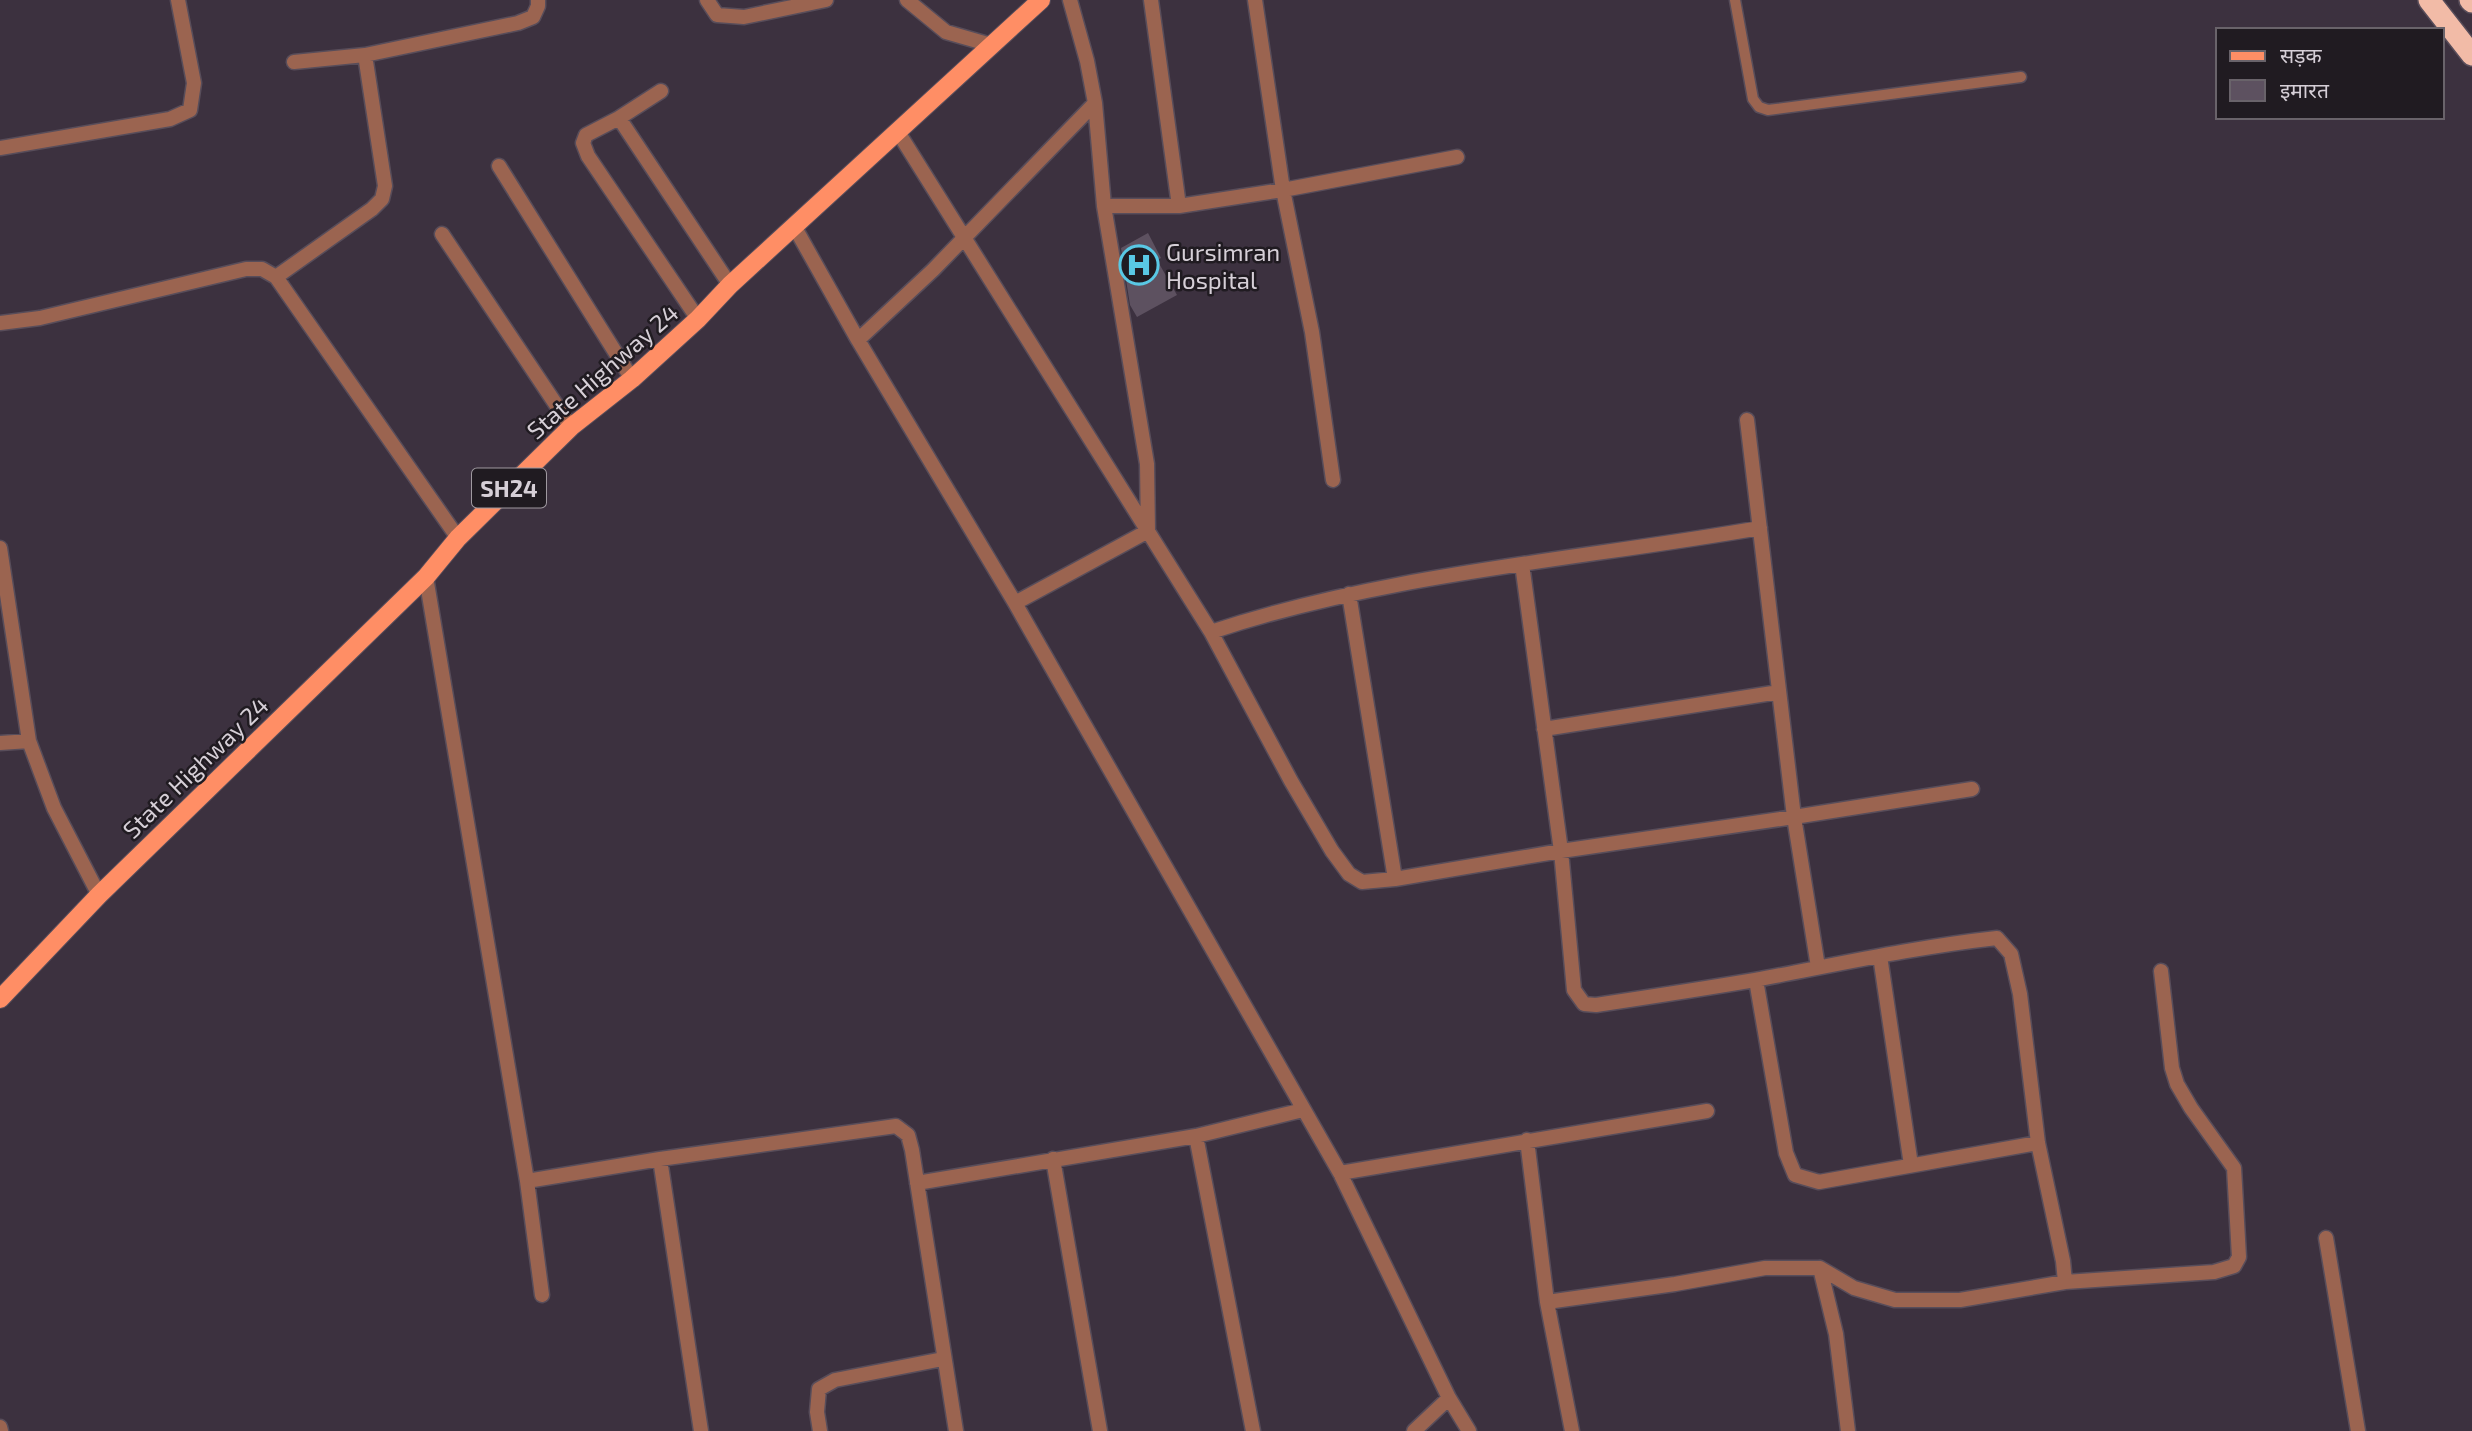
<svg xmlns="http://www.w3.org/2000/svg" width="2472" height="1431" viewBox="0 0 2472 1431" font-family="'Exo 2','Noto Sans Devanagari',sans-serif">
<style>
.building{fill:#5d5160}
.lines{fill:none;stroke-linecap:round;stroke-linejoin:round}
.lane-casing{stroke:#584d5a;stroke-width:13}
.street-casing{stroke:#584d5a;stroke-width:17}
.primary-casing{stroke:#584d5a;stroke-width:20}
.highway-casing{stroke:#584d5a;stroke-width:24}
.lane{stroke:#9b6450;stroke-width:10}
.street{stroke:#9b6450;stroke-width:14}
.primary{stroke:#ff8e65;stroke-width:18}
.highway{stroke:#f2bba7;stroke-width:21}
.labels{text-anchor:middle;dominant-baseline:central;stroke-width:5;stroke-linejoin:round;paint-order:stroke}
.shield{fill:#201b21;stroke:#9f99a0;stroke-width:2}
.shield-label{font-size:23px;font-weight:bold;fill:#d6cfd7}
.poi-label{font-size:24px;fill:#d6cfd7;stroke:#201b21;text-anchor:start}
.street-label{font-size:24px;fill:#d6cfd7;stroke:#201b21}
</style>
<rect width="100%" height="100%" fill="#3c313f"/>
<path class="building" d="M1148,233l13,25 -4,2 20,35 -40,22 -7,-12 -9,-57z"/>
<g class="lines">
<g class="lane-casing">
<path id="lane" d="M1735,0l18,99 6,8 9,3 253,-33"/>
</g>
<g class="street-casing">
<path id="street" d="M707,0l10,15 27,2 82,-17
M907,0l39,32 45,13
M1151,0l28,206
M1255,0l28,190 29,142 21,148
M294,62l71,-7
M661,91l-42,27 -33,17 -3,8 5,13 110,163
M619,118l111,167
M898,132l313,500 80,149 41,70 17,23 13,8 33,-3 166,-28 233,-34 -47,-397
M0,148l170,-29 20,-9 4,-27 -16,-83
M499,166l133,213
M1104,206h75l104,-16 174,-33
M794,226l64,114 157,263 325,570 109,225 20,33
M442,234l129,193
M276,277l96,-68 10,-10 3,-13 -20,-131 153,-32 15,-6 5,-11v-6
M0,323l40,-5 206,-49h16l14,8 182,261
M858,340l75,-70 162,-167
M0,548l29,193 25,67 45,87
M1522,564l39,287 13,139 10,14 12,1c53,-8 106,-16 159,-25 80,-15 160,-33 242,-42l14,16 9,40 18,149 25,118 2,21 -105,18h-65l-41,-12 -34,-20h-55l-90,16 -128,18
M426,577l101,604 15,114
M1349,594l46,285
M1015,603l133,-72 -1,-67 -43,-258 -9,-103 -8,-42 -17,-61
M1211,632c177,-59 366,-72 549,-104
M1544,729l235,-37
M0,743l29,-2
M1880,956l31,209
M1818,967l-24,-150 178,-28
M1756,980l30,173 9,22 24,7 219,-39
M1196,1136l57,295
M1527,1140l20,162 25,129
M660,1159l41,272
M1053,1159l47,272
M1340,1173l367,-62
M527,1181l133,-22 236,-33 12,9 4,15 44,281
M917,1183l279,-47 107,-26
M2326,1238l32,193
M1820,1268l16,66 12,97
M2065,1282l149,-10 20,-6 5,-9 -5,-89 -43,-60 -14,-24 -5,-16 -11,-97
M0,1427l1,4
M820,1431l-3,-19 2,-23 16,-9 108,-21
M1414,1431l35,-33"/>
</g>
<g class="primary-casing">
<path id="primary" d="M0,999l99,-104 327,-318 32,-39 113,-111 61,-48 66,-60 32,-34 311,-285"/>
</g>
<g class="highway-casing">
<path id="highway" d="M2429,0l43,55
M2470,0l2,2"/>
</g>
<use href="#lane" class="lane"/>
<use href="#street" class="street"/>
<use href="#primary" class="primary"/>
<use href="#highway" class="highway"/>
</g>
<defs>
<g id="hospital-ring" transform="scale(2.0125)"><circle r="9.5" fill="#201b21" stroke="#59c8e4" stroke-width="1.5"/><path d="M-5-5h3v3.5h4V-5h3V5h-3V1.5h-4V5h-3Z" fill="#59c8e4"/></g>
</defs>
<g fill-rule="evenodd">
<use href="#hospital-ring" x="1139" y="265"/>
</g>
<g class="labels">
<rect class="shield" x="472" y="468.5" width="74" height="39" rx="5"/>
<g class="shield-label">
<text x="509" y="488">SH24</text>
</g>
<g class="poi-label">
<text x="1166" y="251">Gursimran<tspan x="1166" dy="28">Hospital</tspan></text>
</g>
<g class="street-label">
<text transform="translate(602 371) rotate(-41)">State Highway 24</text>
<text transform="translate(195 767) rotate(-44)">State Highway 24</text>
</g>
</g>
<rect x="2216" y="28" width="228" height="91" fill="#201b21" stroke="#69636a" stroke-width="2"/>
<rect x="2230" y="51" width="35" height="10" fill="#ff8e65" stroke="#69636a" stroke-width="2"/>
<text x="2280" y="63" font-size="21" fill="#d6cfd7">सड़क</text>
<rect x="2230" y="80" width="35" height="21" fill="#5d5160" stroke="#69636a" stroke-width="2"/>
<text x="2280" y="98" font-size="21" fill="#d6cfd7">इमारत</text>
</svg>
